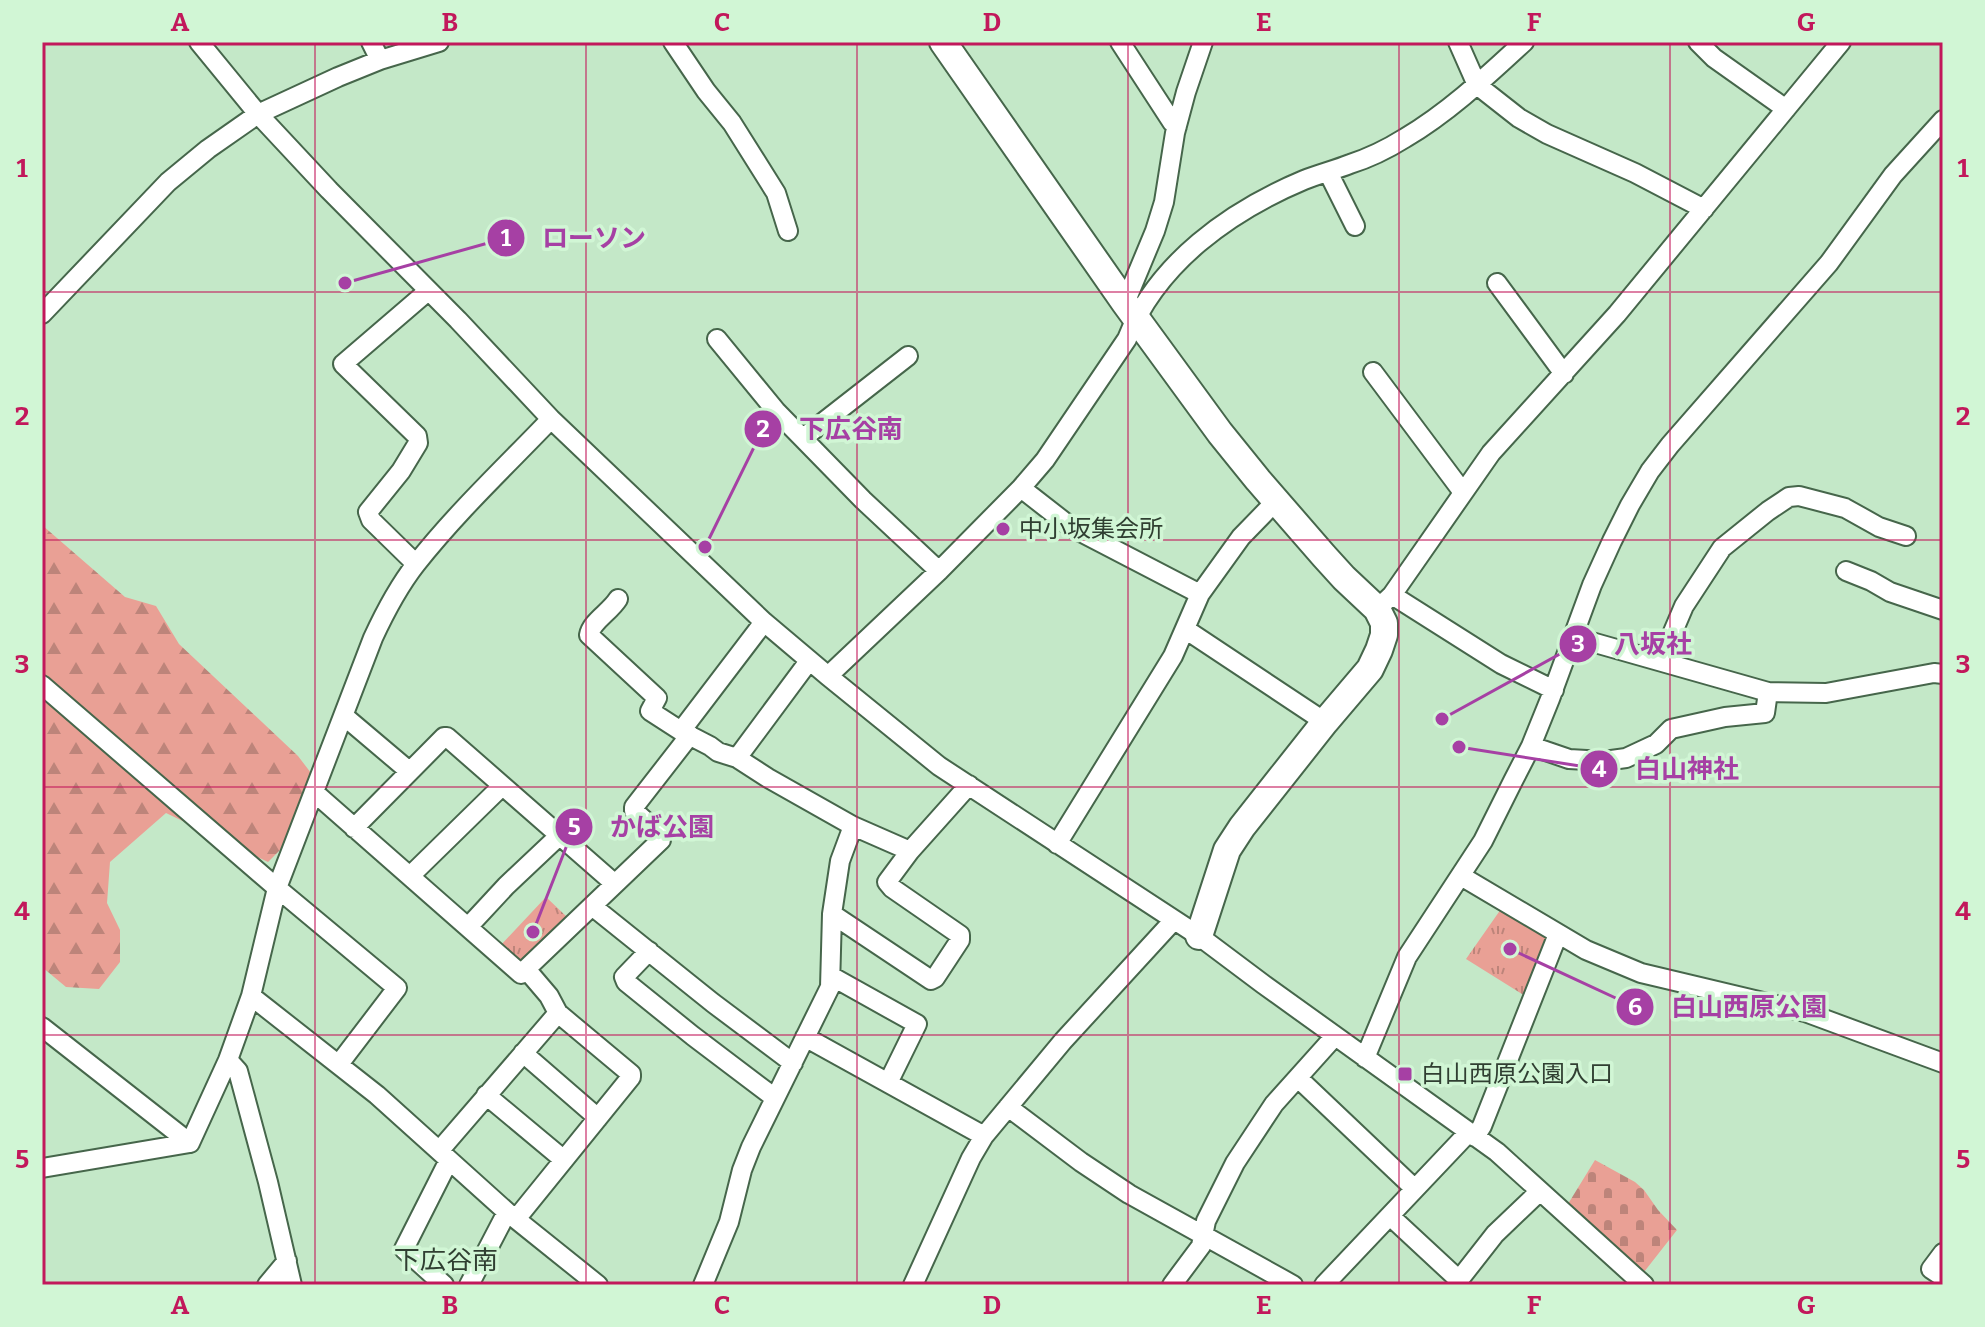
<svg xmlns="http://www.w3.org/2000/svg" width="1985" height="1327" viewBox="0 0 1985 1327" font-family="Bitter,'Noto Sans JP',serif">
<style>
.forest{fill:url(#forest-firs)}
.cemetery{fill:url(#cemetery-stones)}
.park{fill:url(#park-tufts)}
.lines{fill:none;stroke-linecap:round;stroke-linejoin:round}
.street-casing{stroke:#46664b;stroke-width:22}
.secondary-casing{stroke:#46664b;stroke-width:30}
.street{stroke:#fff;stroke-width:18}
.secondary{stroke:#fff;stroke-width:26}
.grid{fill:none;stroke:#c2185b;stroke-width:2;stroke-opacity:0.55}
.poi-dot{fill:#a640a4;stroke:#d1f6d5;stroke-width:3}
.labels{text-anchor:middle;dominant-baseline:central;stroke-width:7;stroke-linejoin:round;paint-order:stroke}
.poi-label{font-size:24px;fill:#303f32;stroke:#d1f6d5;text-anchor:start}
.neighbourhood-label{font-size:26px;fill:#303f32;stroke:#d1f6d5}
.leader{fill:none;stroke:#a640a4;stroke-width:3}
.callout-dot{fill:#a640a4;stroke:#d1f6d5;stroke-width:3}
.mark-label{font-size:24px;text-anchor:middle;font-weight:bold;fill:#fff}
.callout-label{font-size:26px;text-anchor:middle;font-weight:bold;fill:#a640a4;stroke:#d1f6d5;stroke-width:7;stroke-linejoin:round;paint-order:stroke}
.neatline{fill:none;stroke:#c2185b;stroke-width:3}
.grid-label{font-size:26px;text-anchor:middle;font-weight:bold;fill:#c2185b}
</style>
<defs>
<pattern id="forest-firs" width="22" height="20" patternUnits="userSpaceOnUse" patternTransform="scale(2)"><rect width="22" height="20" fill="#e9a095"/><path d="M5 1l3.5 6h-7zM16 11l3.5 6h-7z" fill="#bd847a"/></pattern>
<pattern id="cemetery-stones" width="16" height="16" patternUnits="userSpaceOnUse" patternTransform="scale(2)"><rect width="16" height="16" fill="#e9a095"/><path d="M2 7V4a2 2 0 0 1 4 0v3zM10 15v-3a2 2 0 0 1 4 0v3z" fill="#bd847a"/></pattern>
<pattern id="park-tufts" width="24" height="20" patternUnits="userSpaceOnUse" patternTransform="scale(2)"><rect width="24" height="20" fill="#e9a095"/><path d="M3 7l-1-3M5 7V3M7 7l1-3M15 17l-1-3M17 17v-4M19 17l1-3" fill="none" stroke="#bd847a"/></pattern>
</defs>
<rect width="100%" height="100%" fill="#c4e8c8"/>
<path class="forest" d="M42,525l83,72 31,9 23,38 119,112 13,17 -17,48 -11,26 -15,15 -102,-49 -56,49 -3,41 13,27v32l-21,27 -33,-2 -24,-20z"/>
<path class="cemetery" d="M1595,1160l40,22 9,8 14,20 19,20 -33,42 -76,-68z"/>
<path class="park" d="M546,897l21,20 -47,49 -20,-20z
M1501,909l51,30 -25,58 -61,-38z"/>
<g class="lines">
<g class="street-casing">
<path id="street" d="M199,42l59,72 71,76 129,130 93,99 213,203 64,54 111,90 260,170 64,48 234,168 147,133
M371,42l9,18
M673,42l33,49 26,32 44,70 12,38
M1120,42l52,80 5,4
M1458,42l19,43 42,33 28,16 88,39 69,36
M1698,42l16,16 72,51
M1328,172l27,54
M1497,283l67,91
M1125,303l30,-72 9,-29 11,-69 11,-41 17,-50
M42,314l126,-132 40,-33 50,-35 80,-37 42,-17 59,-18
M717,339l59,72 87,89 76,71
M1373,372l89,119
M803,438l105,-82
M1021,488l50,39 129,67
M416,564l-45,-44 -3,-8 33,-41 17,-28 -1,-7 -74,-72 85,-73
M1846,571l25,10 19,11 53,18
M1392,595l109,69 53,26
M618,599c-8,13 -27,23 -29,36l68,63 -7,13 31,20 29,15 8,6 19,6 31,20 85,48 57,25 59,-66
M1377,609l15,-14 99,-142 126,-139 224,-272
M1185,629l140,93
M1574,637l194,55 58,1 108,-20 9,1
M1661,660l23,-54 38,-58 46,-37 21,-14 10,-1 46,12 34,19 27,9
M828,676l111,-105 82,-83 24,-28 82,-121c30,-76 103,-128 177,-159 15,-6 31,-10 46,-16 19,-6 39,-16 55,-26 44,-26 82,-62 119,-96
M42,685l235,203 120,100 -58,76
M344,716l65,55
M681,731l83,-109
M1531,746l38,13 35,2 22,-3 30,-14 15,-15 54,-12 40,-4 3,-21
M737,758l72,-97
M315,793l206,181 5,-5 23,27 9,17 73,61v3l-115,142
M354,828l90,-91h3l168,147
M1057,844l116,-188 27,-62 41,-57 35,-36
M410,876l92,-90
M1461,876l125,74 55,23 164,39 138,51
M592,906l121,97 80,60
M832,914l99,66 4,-2 25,-38v-5l-68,-47 -5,-6 23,-31
M468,927l38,-41 53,-50
M649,951l-25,26 2,5 67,54 82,62
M526,969l135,-129v-5l-27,-24v-4l56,-72
M831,976l86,48 -29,59
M251,996l126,99 130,117 91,73
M42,1027l148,116
M805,1037l179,99
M523,1053l75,65
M1365,1058l42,-101 76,-116 30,-60 18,-35 19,-47 42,-114 20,-44 18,-36 20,-34 20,-26 159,-182 64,-88 50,-55
M228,1060l10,11 30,111 24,103
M1298,1078l117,111
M486,1095l78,65
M1008,1107l73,55 48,32 164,91
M1475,1137l7,-11 76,-192
M439,1151l119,-138
M42,1168l148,-25 38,-83 23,-64 26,-108 96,-250c12,-26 25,-51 43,-74 41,-52 90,-98 135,-145
M1390,1216l69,64 36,-46 45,-43
M1943,1253l-12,16 12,8
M267,1285l20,-24
M444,1285l-40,-36 45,-89
M469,1285l38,-73
M703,1285l26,-63 13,-52 9,-23 79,-160 2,-73 8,-53 13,-35
M913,1285l58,-127 13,-22 79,-95 111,-121
M1172,1285l29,-39 5,-25 29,-58 39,-59 61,-68
M1324,1285l145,-153"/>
</g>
<g class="secondary-casing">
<path id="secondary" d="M943,42l182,261 95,130 38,47 66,76 20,22 33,31 7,14v12l-5,15 -9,19 -45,53 -83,105 -15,23 -28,86"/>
</g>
<use href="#street" class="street"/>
<use href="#secondary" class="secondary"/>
</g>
<path class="grid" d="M315,42v1243M586,42v1243M857,42v1243M1128,42v1243M1399,42v1243M1670,42v1243M42,292h1901M42,540h1901M42,787h1901M42,1035h1901"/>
<g class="poi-dot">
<circle cx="1003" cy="529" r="8"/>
<rect x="1397" y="1066" width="16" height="16" rx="4"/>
</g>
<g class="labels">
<g class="poi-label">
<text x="1019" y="529">中小坂集会所</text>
<text x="1421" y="1074">白山西原公園入口</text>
</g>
<g class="neighbourhood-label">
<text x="446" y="1260">下広谷南</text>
</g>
</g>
<path class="leader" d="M345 283L506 238M705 547L763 429M1442 719L1578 644M1459 747L1599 769M533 932L574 827M1510 949L1635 1007"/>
<g class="callout-dot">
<circle cx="345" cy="283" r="8"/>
<circle cx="705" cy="547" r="8"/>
<circle cx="1442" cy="719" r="8"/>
<circle cx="1459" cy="747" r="8"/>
<circle cx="533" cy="932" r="8"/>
<circle cx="1510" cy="949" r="8"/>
<circle cx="506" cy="238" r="20"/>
<circle cx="763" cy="429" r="20"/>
<circle cx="1578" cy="644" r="20"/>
<circle cx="1599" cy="769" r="20"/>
<circle cx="574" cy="827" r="20"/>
<circle cx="1635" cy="1007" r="20"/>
</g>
<g class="mark-label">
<text x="506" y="246">1</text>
<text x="763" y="437">2</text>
<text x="1578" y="652">3</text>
<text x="1599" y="777">4</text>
<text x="574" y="835">5</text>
<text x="1635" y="1015">6</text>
</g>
<g class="callout-label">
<text x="594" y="247">ローソン</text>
<text x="851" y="438">下広谷南</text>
<text x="1653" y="653">八坂社</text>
<text x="1687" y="778">白山神社</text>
<text x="662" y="836">かば公園</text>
<text x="1749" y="1016">白山西原公園</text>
</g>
<rect width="1985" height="1327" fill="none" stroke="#d1f6d5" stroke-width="88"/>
<rect x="44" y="44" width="1897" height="1239" class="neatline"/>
<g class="grid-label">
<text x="180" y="31">A</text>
<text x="450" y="31">B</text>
<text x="722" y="31">C</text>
<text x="992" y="31">D</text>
<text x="1264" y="31">E</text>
<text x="1534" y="31">F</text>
<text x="1806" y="31">G</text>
<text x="22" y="177">1</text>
<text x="1963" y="177">1</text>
<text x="22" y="425">2</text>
<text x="1963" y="425">2</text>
<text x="22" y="673">3</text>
<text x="1963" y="673">3</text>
<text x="22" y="920">4</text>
<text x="1963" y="920">4</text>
<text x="22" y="1168">5</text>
<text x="1963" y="1168">5</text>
<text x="180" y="1314">A</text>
<text x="450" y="1314">B</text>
<text x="722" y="1314">C</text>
<text x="992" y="1314">D</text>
<text x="1264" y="1314">E</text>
<text x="1534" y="1314">F</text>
<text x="1806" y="1314">G</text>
</g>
</svg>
